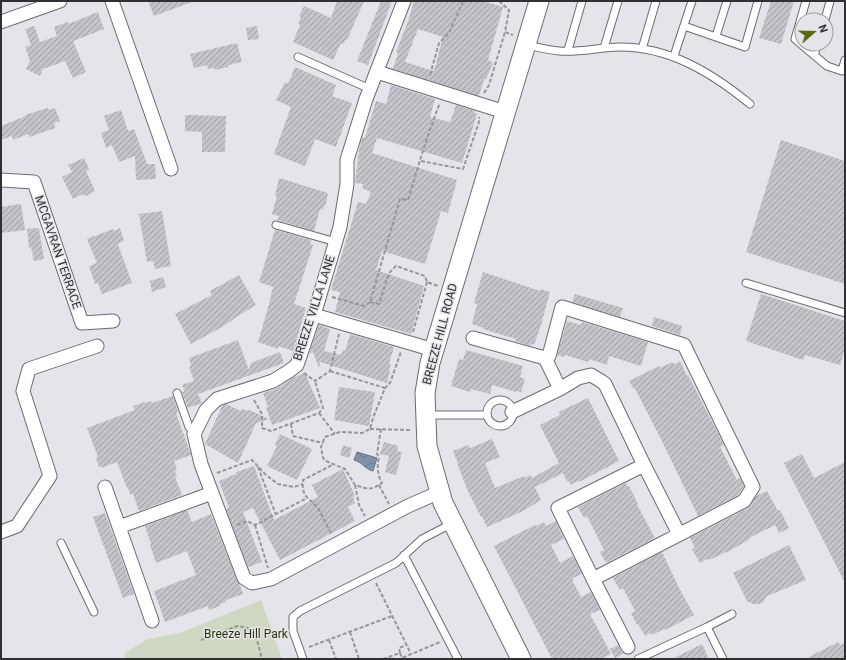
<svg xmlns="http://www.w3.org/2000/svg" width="846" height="660" viewBox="0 0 846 660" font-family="Roboto,sans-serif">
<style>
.park{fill:#cfd8c2}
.water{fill:url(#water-waves);stroke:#687587}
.building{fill:url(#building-hatch);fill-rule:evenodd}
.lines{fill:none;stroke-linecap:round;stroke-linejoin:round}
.lane-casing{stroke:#6c6b71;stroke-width:9}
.street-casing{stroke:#6c6b71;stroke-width:15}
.secondary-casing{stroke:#6c6b71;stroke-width:21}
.path{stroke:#97979b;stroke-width:2;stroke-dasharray:4 2;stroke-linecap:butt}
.lane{stroke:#fff;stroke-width:7}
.street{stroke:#fff;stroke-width:13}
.secondary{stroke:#fff;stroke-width:19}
.labels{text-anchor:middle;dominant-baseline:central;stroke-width:3;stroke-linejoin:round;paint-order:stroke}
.street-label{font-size:12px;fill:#303032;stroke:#e4e4ea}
.park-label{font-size:12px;fill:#2b3908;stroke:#e4e4ea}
</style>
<defs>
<pattern id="water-waves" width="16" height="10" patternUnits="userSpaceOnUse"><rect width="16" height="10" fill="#8092ab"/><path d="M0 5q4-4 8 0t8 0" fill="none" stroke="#69788c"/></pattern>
<pattern id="building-hatch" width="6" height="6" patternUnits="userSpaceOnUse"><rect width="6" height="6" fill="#c3c3c9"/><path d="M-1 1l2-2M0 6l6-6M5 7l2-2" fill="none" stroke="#9f9fa4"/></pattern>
</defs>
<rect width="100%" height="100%" fill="#e4e4ea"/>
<path class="park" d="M261,600l21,59h-156l-2,-5 23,-15 33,-6z"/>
<path class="water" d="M357,452l20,6 -4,13c-9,-2 -9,-8 -19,-11z"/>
<path class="building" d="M148,1h44v1l-38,14z
M337,1h27l-17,39 -1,-1 -3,5 -2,-1 -8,17 -40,-18 7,-17 -2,-2 3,-6 -2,-1 5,-10 27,12z
M381,1h11l-24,64 -11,-4z
M414,1h69l20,6 -15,53 5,3 -7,16h-2l-5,17 -86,-27 5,-16 -2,-1 12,-31zM418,29l25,8 -9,34 -29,-9z
M771,1h23l-13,43 -22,-6z
M98,12l6,17 -31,12 13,31 -13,6 -8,-17 -22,8 -3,7 -14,-7 4,-8 -5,-14 6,-2 -6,-16 9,-3 6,16 17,-6 -3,-9 14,-5v2z
M257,26l2,13 -11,1 -2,-12z
M237,43l5,19 -14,3v2l-13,3 -1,-2 -6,1 -1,-4 -13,3 -4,-14z
M295,67l41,18 -4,11 20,7 -16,44 -21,-8 -10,27 -31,-12 17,-47 -15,-7 9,-18 3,2z
M391,85l44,14 -5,18 20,5 6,-17 19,6 -1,2 3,1 -15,49 -85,-25 -5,15 85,27 -9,33 -7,-2 -16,53 -43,-13 -6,19 48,16 -13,48 -76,-22 5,-20 -9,-2 27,-88 8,2 5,-12 -9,-4 1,-4 -8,-1 4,-33 3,-13 3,1 11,-37 10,3z
M48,108l1,2 6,-2 5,13 -6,2 1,5 -26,9 -1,-3 -15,6 -1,-4 -11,4v-14l25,-10 -1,-1z
M121,110l7,21 6,-2 13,35h8l1,15 -20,1 -1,-24 -16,6 -7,-17 -6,3 -5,-15 8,-3 -5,-14z
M185,115l41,1 -1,36h-23v-20l-17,-1z
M781,140l64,21v123l-99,-32z
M84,158l5,11 -3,2 9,20 -9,5 -1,-1 -2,1v-2l-10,5 -11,-22 10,-5 -4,-7z
M279,178l49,15 -2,11 -2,1 -1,5 -3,-1 -6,22 -37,-11 2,-4 -7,-2 5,-18h-2z
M21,204l4,26 -24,3v-26z
M162,211l9,55 -16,3 -2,-8 -6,1 -8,-48z
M39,228l5,31 -10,2 -3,-14 -2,1 -2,-19z
M120,228l4,13 -6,3 14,39 -30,11 -4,-11 -3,1 -6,-18 8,-3 -10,-24 26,-10 1,2z
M275,230l36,10 -1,4 3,1 -19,59 12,4 -13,43 -15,-5v3l-20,-7 13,-45 -1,1 3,-11 -14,-5z
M483,272l57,19v-2l10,3 -9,33 -7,20 -3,-1 -1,2 -15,-5 1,-2 -33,-10 1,-1 -12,-4 5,-20 -3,-1z
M239,275l17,30 -18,11 -16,11 -31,17 -16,-30 37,-19 -2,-4z
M163,277l3,10 -14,5 -2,-11z
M575,294l48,14 -3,9 -48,-15z
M761,294l84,27v28l-5,16 -35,-10 -2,5 -57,-19z
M654,317l28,9 -2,9 -28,-9z
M567,321l14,4 1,-3 66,20 -7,24 -32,-10 -2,9 -18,-6 -1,3 -23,-7 -1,2 -7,-2z
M319,325l11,4 -6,22 17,4 2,-5 2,1 5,-17 44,13 -5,17h2l-2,6 1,1 -3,12 -67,-21 -1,6 -6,-16 -4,2z
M238,340l11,30 2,-7 29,-11 4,11 -86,31 4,9 -14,5 -6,-16 3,-1 -3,-6 12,-4 -5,-14 2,-1 -2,-8z
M466,350l57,16 -3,11 5,2 -4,13 -5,-1v1l-24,-7 -2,9 -19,-5 -1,3 -19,-6 8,-27 4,1z
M680,361l7,15 1,-1 36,70 -4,2 17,33 3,-2 4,8 -6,9 -40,21 -38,-79 -25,-48h-1l-5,-8 30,-15 1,2 12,-6 3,2z
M305,373l15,35 -48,17 -6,-17 2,-1 -5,-14 13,-4 16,-11z
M339,387l36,5 -6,34 -35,-6z
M173,396l5,16 -2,1 15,42 -17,6 3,9 -2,1 2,6h-2l7,18 -43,16 -6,-17h-3l-2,-6h-1l-10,-26 -16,6v-2l-2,1 -3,-9 2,-1 -11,-29 48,-18 -2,-4 12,-4 1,1 5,-2 1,2z
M588,398l31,63 -40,21 -1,-1 -8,4 -1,-4 -2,1 -4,-9 -28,14 6,13 -18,11 -36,16 -5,-11 -1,1 -14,-28 -10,-26h1l-5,-12 15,-6 2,3 22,-9 8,18 -15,6 10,25 29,-12v2l6,-3 2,3 27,-15 -19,-38 20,-10 -1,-3z
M226,404l15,7 1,-2 6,2 1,-1 20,9 -13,4 -18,40 -33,-19 17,-38z
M280,434l32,15 -15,31 -30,-14 10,-20 -2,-1z
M384,442l14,4 -1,5 5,1 -6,23 -11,-3 4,-16 -9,-2z
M343,445l9,3 -3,10 -9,-3z
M802,454l12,24 31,-16v121l-61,-120z
M254,466l20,54 44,-23 -6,-12 31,-16 12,27 -2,1 2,6 -7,4 7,14 -75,39 -27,-52 -10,4 19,50 -14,5 -22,-58 3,-1 -10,-27 17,-7v-2z
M626,483l1,3h2l9,18 -1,1 18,33 -49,25 -6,-11 4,-2 -17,-34 -3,2 -6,-11z
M767,491l11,20 2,-1 9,18 -10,5 -4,-8 -24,12 -1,2 -24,14v-1l-17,8 -2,-1 -7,4 -8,-14 3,-1 -5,-10 58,-30 8,-12z
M187,510l5,12 19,-8 26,67 3,4 3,9 -17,6v2l-6,2v2l-11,4 -1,-4 -43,16 -11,-31 42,-16 -9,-24 -31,12 -6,-18 1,-1 -6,-18z
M105,513l29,81 -11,4 -30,-81z
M556,521l8,18 -13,6 9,18 13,-7 9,18 -9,4v2h-1l9,17 10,-5 9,18 -10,4 1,2 20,38 -10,5h-49l-58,-113 41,-21 1,1 8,-4 2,4z
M789,545l17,35 -39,16 -4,6 -4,2h-6l-6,-3 -14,-28z
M662,552l17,36 15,27 -29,15 -1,-1 -12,6 -1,-2 -6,3 -7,-12 -1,1 -6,-12 4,-2 -12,-23 -3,2 -7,-12z
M838,642l2,3 5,-2v16h-40z
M702,644l7,15h-37z
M618,645l5,9 -8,4 -5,-9z"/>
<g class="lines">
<g class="lane-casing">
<path id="lane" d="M806,1l-11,38 32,27 15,5 3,-11
M825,20l5,-19
M684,26l61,21 13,-46
M716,36l11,-35
M526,45c11,2 22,5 33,6 20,2 41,-4 61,-4 50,0 92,26 130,57
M604,48l14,-47
M642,49l14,-48
M568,50l14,-49
M814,55l4,-11
M674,56l18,-55
M298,57l72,32
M276,225l60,17
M746,283l99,30
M177,393l12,34 5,7
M487 413a13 13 0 1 1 26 0a13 13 0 1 1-26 0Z
M426,415h61
M61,543l33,69
M404,555l54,104
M707,627l25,-13
M303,659l-10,-28v-14l7,-6 96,-48 26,-24 31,-16
M638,659l69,-32 16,32"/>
</g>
<g class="street-casing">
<path id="street" d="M112,1l59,168
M404,1l-38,98 -19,61v24l-7,43 -26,88 -17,50 -8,6 -16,10 -56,18 -11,11 -12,24 7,30 43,114 8,5 19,-4 137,-73 32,-14
M1,22l59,-21
M377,72l128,40
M1,180l33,2 48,141 31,-2
M314,315l120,35
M473,338l72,20 15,31 -48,23
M545,358l4,-2 13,-49 122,38 69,142 -9,14 -151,78 -35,-71 86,-43 -39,-81 -4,-3 -10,-6 -13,3 -18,11
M644,465l35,69
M105,487l47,134
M119,527l93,-34
M1,532l16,-6 33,-50 -27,-85 6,-22 68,-23
M593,579l35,68"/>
</g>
<g class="secondary-casing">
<path id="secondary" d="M521,659l-78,-156 -16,-57 -2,-53 5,-30 109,-362"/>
</g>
<path class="path" d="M499,1l10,9 -4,22 8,3
M430,75l9,-32 10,-10 14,-32
M484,93l5,-8 16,-53
M421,161l42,8 16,-47v-5
M332,297l32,9 6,-4 30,-103 8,1c10,-33 19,-65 32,-97
M370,302l9,2 10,-31 7,-7 29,10 2,6 11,4
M413,332l14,-50
M330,371l55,17
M304,373l11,8 15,-10 9,-37
M254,400l8,14v14l9,3 48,-18 4,-5 -8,-27
M319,413l16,21
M291,424l2,12 30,7
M370,429l41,1
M381,429l-4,25 2,3c-2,9 -2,17 3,26 -12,8 -14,6 -27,2l-10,-16 -19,-8 -3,-3 -2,-11 4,-10 15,-5 22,1 8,-4 3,-11 12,-30 5,-5 11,-31
M258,467l18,48
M217,473l35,-13 14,15 12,9 16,3 9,-3
M355,485l4,20 6,11
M379,485l10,19
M237,525l10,-4 8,4 52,-27
M255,525l13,43
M331,533c-4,-7 -8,-16 -12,-23 -8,-13 -18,-10 -16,-30l31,-16
M376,583l35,71
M350,632l9,27
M201,640l36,-14 11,2 9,12 5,19
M329,640l7,19
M309,647l83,-31
M400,653l-1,-5 8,-3
M383,659l17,-6 2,5 38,-16"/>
<use href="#lane" class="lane"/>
<use href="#street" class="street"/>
<use href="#secondary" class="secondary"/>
</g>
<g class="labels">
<g class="street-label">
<text transform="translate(58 252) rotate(71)">MCGAVRAN TERRACE</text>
<text transform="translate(314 308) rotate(-72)">BREEZE VILLA LANE</text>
<text transform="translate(440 334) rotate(-75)">BREEZE HILL ROAD</text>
</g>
<g class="park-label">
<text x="246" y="634">Breeze Hill Park</text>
</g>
</g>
<rect width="846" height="660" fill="none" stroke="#303032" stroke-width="4"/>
<g transform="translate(814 32) rotate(70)"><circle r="19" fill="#e4e4ea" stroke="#9c9ca0"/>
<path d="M0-3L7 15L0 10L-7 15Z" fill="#5d6a11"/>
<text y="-6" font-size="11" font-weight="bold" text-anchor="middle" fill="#303032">N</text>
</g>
</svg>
